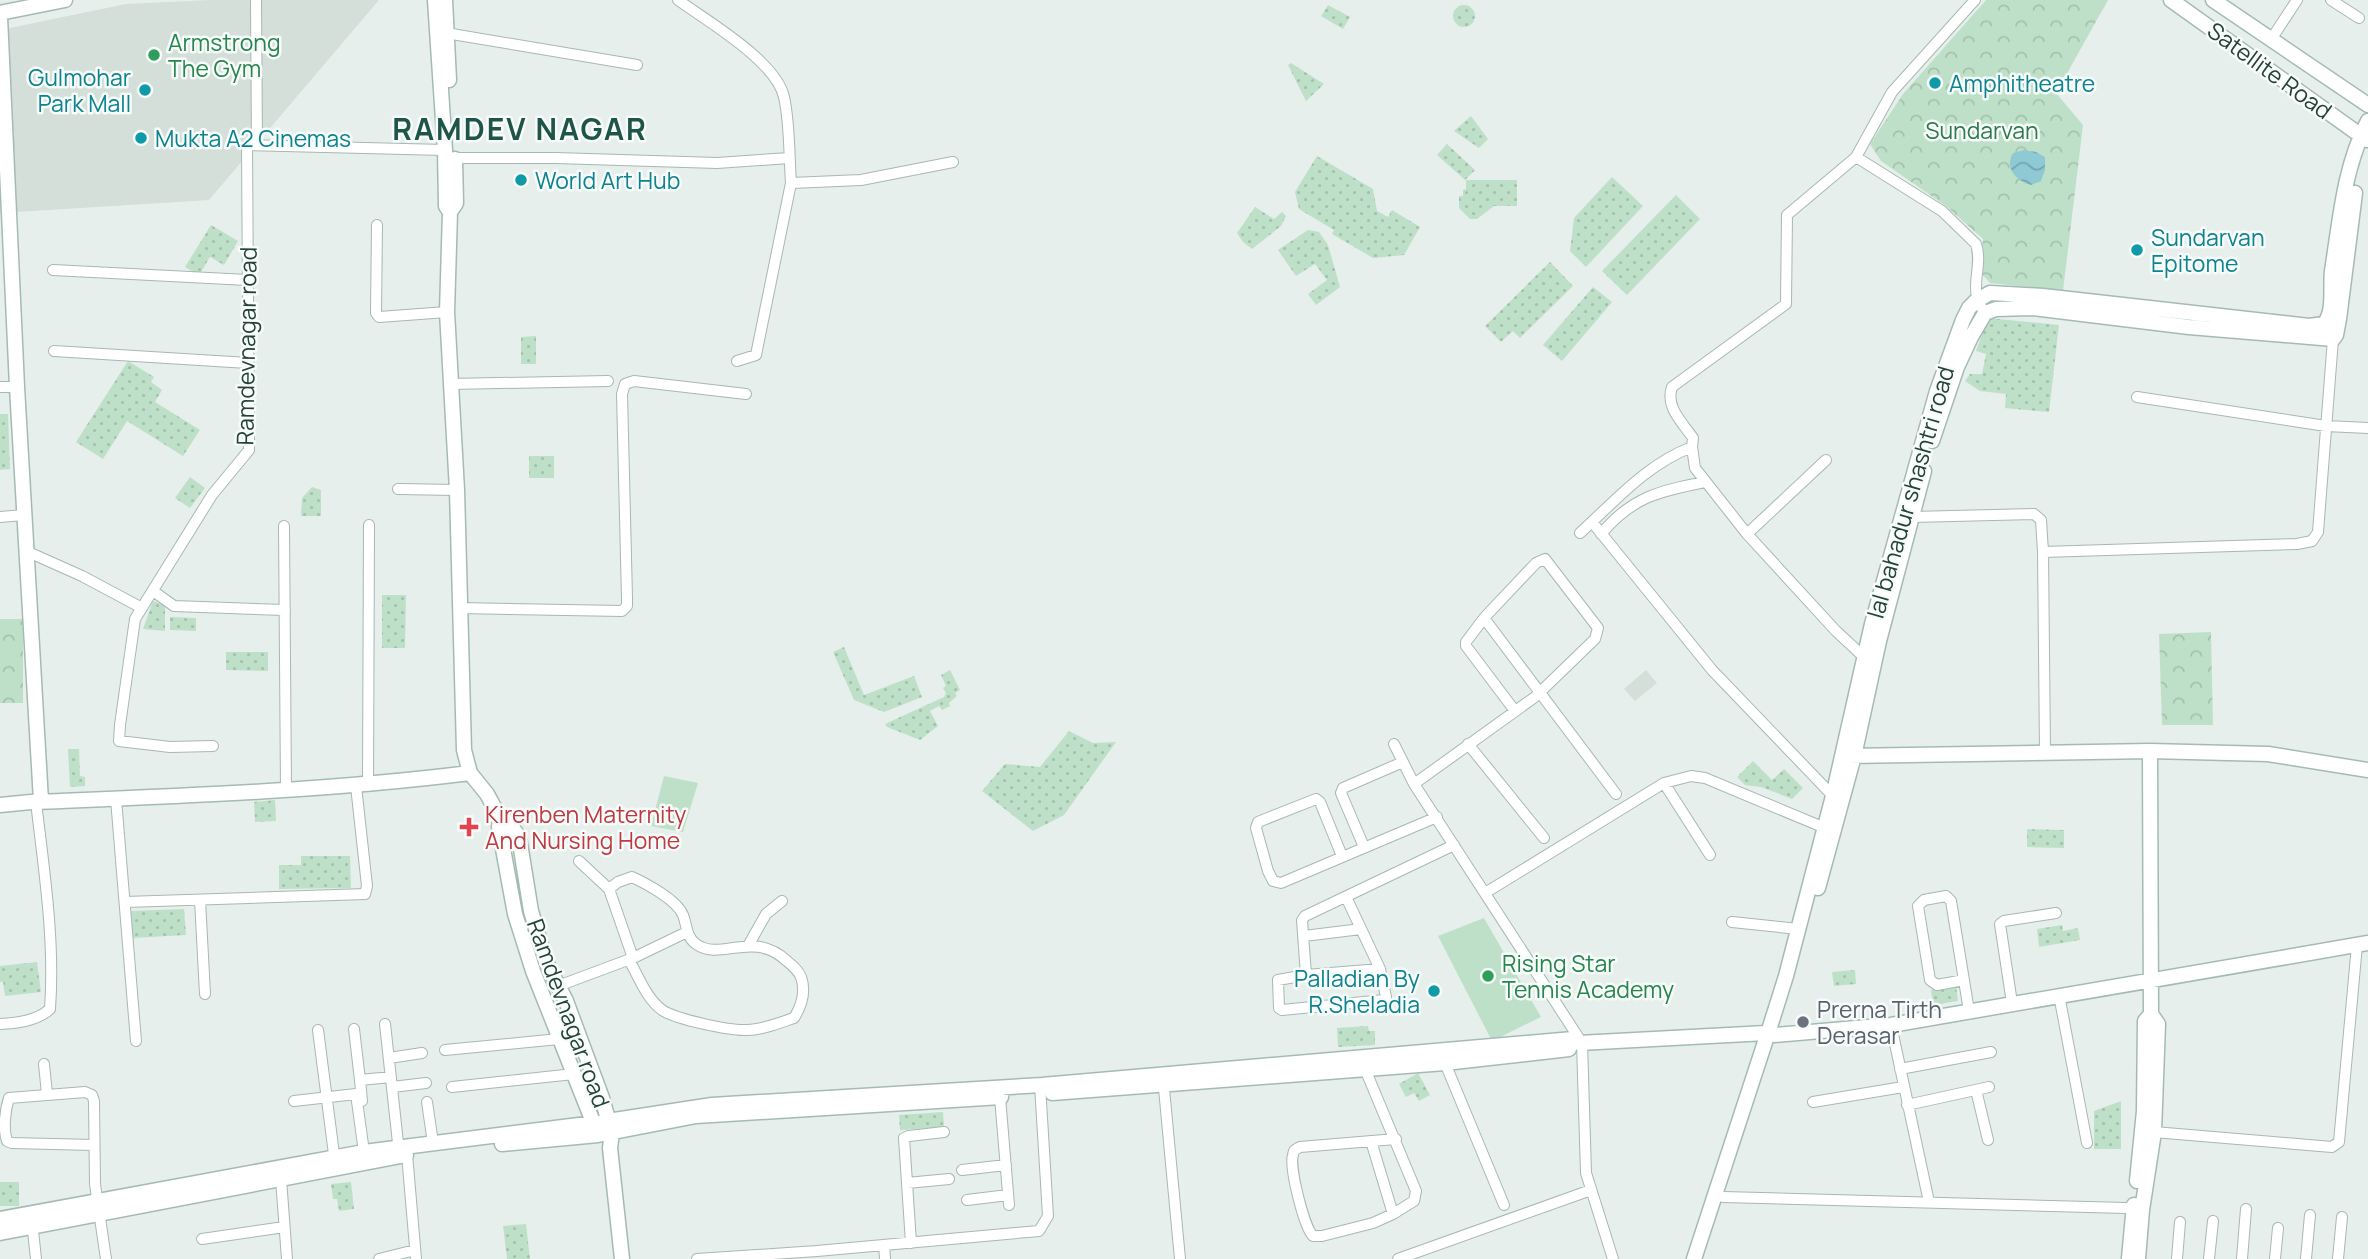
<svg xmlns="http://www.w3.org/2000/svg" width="2368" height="1259" viewBox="0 0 2368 1259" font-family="Manrope,sans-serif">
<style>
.built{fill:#d4dfda}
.grass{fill:url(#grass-dots)}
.forest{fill:url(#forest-crowns)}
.pitch{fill:#bfe0c8}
.water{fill:url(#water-waves)}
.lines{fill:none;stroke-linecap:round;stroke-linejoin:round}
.street-casing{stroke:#a8b8b2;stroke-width:12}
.secondary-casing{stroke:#a4bbb3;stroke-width:17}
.street{stroke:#fff;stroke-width:10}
.secondary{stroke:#fff;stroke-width:14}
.leisure-dot{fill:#2e9e5b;stroke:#f7fbf9;stroke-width:2.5}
.culture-dot{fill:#0f9aa8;stroke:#f7fbf9;stroke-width:2.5}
.health-dot{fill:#e0444e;stroke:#f7fbf9;stroke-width:2.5}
.worship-dot{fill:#6b7280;stroke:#f7fbf9;stroke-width:2.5}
.labels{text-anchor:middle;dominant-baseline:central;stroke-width:5;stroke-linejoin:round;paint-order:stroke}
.leisure-label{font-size:23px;fill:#27864d;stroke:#f7fbf9;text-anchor:start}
.street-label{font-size:23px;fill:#24423a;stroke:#f7fbf9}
.culture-label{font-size:23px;fill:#0d838f;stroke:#f7fbf9;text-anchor:start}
.park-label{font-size:23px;fill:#2d7a4b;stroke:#f7fbf9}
.health-label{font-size:23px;fill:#be3a42;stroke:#f7fbf9;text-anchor:start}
.worship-label{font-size:23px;fill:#5b616d;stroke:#f7fbf9;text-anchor:start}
.district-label{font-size:30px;font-weight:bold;letter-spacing:2px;fill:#1f5548;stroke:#f7fbf9}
</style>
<defs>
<pattern id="grass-dots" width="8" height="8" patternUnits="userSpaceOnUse" patternTransform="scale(1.75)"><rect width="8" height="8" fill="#bfe0c8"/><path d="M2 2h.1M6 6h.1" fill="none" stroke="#a4c1ad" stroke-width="1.8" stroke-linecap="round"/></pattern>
<pattern id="forest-crowns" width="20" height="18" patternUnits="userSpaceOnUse" patternTransform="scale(1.75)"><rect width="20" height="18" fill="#bfe0c8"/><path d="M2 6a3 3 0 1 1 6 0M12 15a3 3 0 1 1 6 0" fill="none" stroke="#a4c1ad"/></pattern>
<pattern id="water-waves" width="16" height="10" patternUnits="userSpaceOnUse" patternTransform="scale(1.75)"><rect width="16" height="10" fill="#8ec9d4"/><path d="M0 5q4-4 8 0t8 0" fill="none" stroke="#74a5ad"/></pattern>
</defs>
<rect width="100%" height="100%" fill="#e6efeb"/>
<path class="built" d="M210,0h169l-170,200 -209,13v-183l126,-26z
M1646,670l11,13 -22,18 -11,-12z"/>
<path class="grass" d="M1453 16a11 11 0 1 1 22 0a11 11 0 1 1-22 0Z
M1328,5l22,12 -7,12 -22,-13z
M1291,63l33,21 -18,17 -18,-36z
M1471,116l17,23 -9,9 -25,-17z
M1447,144l28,26 -10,10 -28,-25z
M1317,156l56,33 4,22 11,6 4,-7 28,17 -16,28 -31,3 -41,-24 2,-4 -35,-21 -4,-17z
M1612,177l31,29 -57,61 -16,-16 4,-33z
M1466,180h51v26h-23l-17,13h-7l-11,-11v-12h4v-6l3,-1z
M1676,195l24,24 -73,76 -25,-24z
M1255,207l19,12 8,-7 4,4 -5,10 -29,23 -9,-7 -6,-9z
M211,225l27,16 -14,24 -14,-8 -11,18 -14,-8z
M1308,230l11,2 9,13 12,42 -24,18 -8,-11 19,-14 -12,-16 -19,12 -18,-26z
M1550,262l23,24 -53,52 -7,-7 -12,11 -16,-16z
M1593,287l19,15 -50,59 -19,-16z
M1988,318l71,7 -10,87 -44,-4 1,-14 -26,-3 -15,-10 5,-7h12l4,-20 -10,-3z
M536,336v28h-15v-27z
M128,361l26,16 -3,5 11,8 -7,12 45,28 -17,26 -56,-35 -24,38 -27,-17z
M0,414h8l2,55 -10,1z
M529,456h25v22h-25z
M190,477l15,11 -15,20 -15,-10z
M312,487l9,3v26h-20l1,-18z
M382,595h24l-1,53h-23z
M153,601l12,4v26l-22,-2z
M170,617l26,1v13l-26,-1z
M844,647l20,48 50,-19 8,21 -38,15 -30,-12 -21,-48z
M226,652h42v19l-42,-1z
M950,670l10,20 -5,3 2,3 -8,7 1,3 -8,4 -3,-4 -9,5 8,15 -18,14 -33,-13 -2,-3 59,-27 2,-4 -3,-5 3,-2 -5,-11z
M1069,731l24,12 23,-1 -52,73 -31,16 -51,-40 23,-27 35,3z
M68,749h11l1,27 5,1v9l-15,1z
M1753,761l19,19 12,-11 19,19 -11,11 -31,-12 -16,-2 -8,-8z
M275,800l1,21 -21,1 -1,-20z
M2027,829l37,1v18l-37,-1z
M301,856h49l1,32 -72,1v-24h22z
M184,909l2,26 -54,3 -1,-27z
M2062,925l1,6 15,-3 2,12 -41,7 -2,-18z
M37,962l4,30 -36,4 -2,-14h-3v-16z
M1855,970l1,14 -22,2 -2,-14z
M1956,986l2,15 -25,4 -2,-15z
M1368,1026l1,5h6v14l-37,2 -1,-19z
M1418,1073l12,22 -11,6 -5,-8 -8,4 -7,-13z
M2121,1101v48h-27v-38z
M943,1112l1,15 -44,3 -1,-15z
M0,1182h19v24h-19z
M351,1182l3,27 -15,2 -2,-12h-4l-2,-15z
M526,1224l4,35h-23l-4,-33z"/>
<path class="forest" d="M1986,0h122l-52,93 27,32 -20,166 -73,-8 -10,-11 3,-33 -37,-33 -65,-45 -11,-17 33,-50z
M0,619h23v84h-23z
M2211,632l2,93h-51l-3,-91z"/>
<path class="pitch" d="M664,776l34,7 -15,49 -32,-6z
M1484,918l57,99 -49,24 -54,-105z"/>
<path class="water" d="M2024,150l12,2 9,5v13l-4,11 -10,4c-15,-4 -27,-17 -18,-32z"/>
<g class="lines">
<g class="street-casing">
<path id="street" d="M256,0l1,145
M678,0c29,21 98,61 106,97 6,27 5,58 7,86l70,-3 92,-18
M1975,0l-83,92 -36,65 86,54 34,33c8,26 -10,43 9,69
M2331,0l28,18
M446,33l191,32
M2272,38l25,-38
M455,158h101l161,5 72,-5
M377,225l-1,88 3,4 68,-5
M53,270l195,10
M54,351l194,12
M737,361l19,-6 35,-172
M450,384l158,-3
M0,387h17
M2137,397l189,29 42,2
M1692,447l3,21 52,66 79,-74
M398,489l59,1
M0,517l24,-2
M1912,517l122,-3 7,6 2,32
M1592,522l120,148 121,126
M284,526l2,265
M1580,533c35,-32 67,-69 112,-86l1,-9c-11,-16 -28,-31 -21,-51l114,-83 1,-89 69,-58
M1601,534c31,-37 58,-43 104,-52
M1747,534l89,97 28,26
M26,551l56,25 60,32
M153,591l21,15 111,4
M459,608l163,3 5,-5v-8l-5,-204 3,-10 9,-3 112,13
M1484,618l132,176
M1394,744l20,40 168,259 4,130 27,86
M1468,744l76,94
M213,746l-43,1 -51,-6 1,-16 15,-106 77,-124 37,-45 -2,-305 198,5
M2045,752l-2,-200 254,-8 15,-3 6,-9 15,-193 -9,-15
M1664,783l46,72
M1414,784l121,-87 60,-58 3,-11 -53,-69 -9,4 -52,55 -18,24v4l49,65
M368,786l1,-261
M116,799l20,242
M1364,847l-23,-54 2,-5 60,-26
M1342,856l-22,-54 -4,-3 -58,23 -2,6 12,43 5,10 8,2 156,-66
M579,861l30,28
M1485,893l179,-110 27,-7 14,2 120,50
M200,900l5,94
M125,902l240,-8 2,-8 -11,-100
M1732,922l66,7
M1304,936l57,-7
M748,946l18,-32 16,-13
M629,960c10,17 17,38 33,50 13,9 68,21 85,20 15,0 32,-7 47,-12 8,-13 12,-27 7,-41 -3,-7 -8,-11 -14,-16 -35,-32 -66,1 -91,-17 -10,-7 -9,-19 -13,-29 -6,-15 -36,-31 -51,-38l-14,5 -9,7 24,69
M1380,969l-74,6 -4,-55 3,-4 149,-71
M1306,975l-28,5 1,28 3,2 102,-10 2,-3 -6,-28 -34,-72
M1964,980l-27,5 -7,-5 -12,-74 6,-6 22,-4 5,5 18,110
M558,986l75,-28 54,-26
M2059,995l28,148
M2012,1003l-12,-79 4,-3 52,-8
M0,1024c17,-1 37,-3 50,-15 5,-69 -6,-139 -14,-207
M385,1024l14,128
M1891,1025l38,177
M354,1029l6,51
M318,1030l17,132
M445,1050l114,-11
M389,1058l33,-5
M1445,1063l59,142
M44,1064l3,30
M1365,1069l51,122 -2,10 -21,13
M1900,1069l91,-17
M1163,1078l17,181
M392,1087l34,-4
M452,1087l122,-13
M1976,1090l12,50
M1000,1097l9,108
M294,1101l62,-7 8,58
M362,1101l-2,-21 31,-3
M427,1102l6,41
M1813,1102l90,-15
M1907,1105l82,-18
M2154,1132l178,15 7,-5 18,-197
M1371,1141l22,73 -20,9 -51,13h-9c-9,-9 -24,-69 -20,-81 1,-6 2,-5 7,-8l96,-8
M94,1145l-82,-2 -5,-2c-4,-12 -2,-31 2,-43l76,-6 7,3 2,6 1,83 11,75
M407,1154l9,105
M962,1170l44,-5
M281,1179l6,80
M907,1183l42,-4
M1723,1197l403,11 13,2
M967,1200l41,-5
M32,1221l4,38
M202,1239l82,-12
M911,1243l-7,-105 5,-2 35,-4
M884,1245l1,14
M379,1259l36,-9
M697,1259l120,-8 222,-20 9,-15 -8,-131
M1398,1259l193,-69
M2177,1259l3,-37
M2209,1259l4,-38
M2242,1259l4,-50
M2275,1259l3,-31
M2306,1259l4,-44
M2338,1259l4,-42"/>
</g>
<g class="secondary-casing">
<path id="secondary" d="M435,0l10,150 1,56 4,6 -3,100 10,178 7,260 6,23 17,21 13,24 8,4 11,15 12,74 15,51 20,39 36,97 10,35 -2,15 12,111
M445,0l4,80
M2171,0l196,140
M2213,0l155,105
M0,13l65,-13
M0,17l17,370 24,414 -41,4
M450,212l6,-9 -1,-44
M1932,441l25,-74 14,-30 14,-24 11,-4 36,-1 157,19 144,12 3,-4 3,-16 16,-126
M1847,756l303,-5 118,3 100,16
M36,802c145,-6 289,-11 434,-29
M500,818l-1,9 16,87 18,57 64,161
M1818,888l36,-132 25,-115 45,-170
M1769,1030l17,-54 47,-180 39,-172 31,-111 34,-122 26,-71 6,-12 7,-7 14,-8 53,3 266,30 15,-2c11,-12 6,-38 8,-53 8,-50 12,-105 36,-150
M1774,1035l117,-10 477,-82
M1052,1093l393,-30 124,-14
M502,1144l96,-9 98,-19 305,-19
M2137,1181l7,-70 1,-90 6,-7
M0,1219l364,-67 231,-29 117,-18 330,-20 531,-46 6,4 187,-10
M0,1233l406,-78
M2129,1258l5,-53
M1694,1259l73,-223
M2138,1259l4,-49 12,-78 4,-108 -7,-10 -1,-263"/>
</g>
<use href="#street" class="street"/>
<use href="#secondary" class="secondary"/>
</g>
<g class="leisure-dot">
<circle cx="154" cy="55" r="7"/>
<circle cx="1488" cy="976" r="7"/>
</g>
<g class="culture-dot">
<circle cx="1935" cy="83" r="7"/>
<circle cx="145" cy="90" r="7"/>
<circle cx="141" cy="138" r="7"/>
<circle cx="521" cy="180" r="7"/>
<circle cx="2137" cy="250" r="7"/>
<circle cx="1434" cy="991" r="7"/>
</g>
<path class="health-dot" d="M465.5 816.5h7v7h7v7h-7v7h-7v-7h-7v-7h7z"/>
<circle class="worship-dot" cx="1803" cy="1022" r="7"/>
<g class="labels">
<g class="leisure-label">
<text x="168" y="42">Armstrong<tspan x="168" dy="26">The Gym</tspan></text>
<text x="1502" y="963">Rising Star<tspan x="1502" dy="26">Tennis Academy</tspan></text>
</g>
<g class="street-label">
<text transform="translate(2270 70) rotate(36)">Satellite Road</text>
<text transform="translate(246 346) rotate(-89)">Ramdevnagar road</text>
<text transform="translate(1910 492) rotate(-74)">lal bahadur shashtri road</text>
<text transform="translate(569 1013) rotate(70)">Ramdevnagar road</text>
</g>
<g class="culture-label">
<text x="131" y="77" text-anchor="end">Gulmohar<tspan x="131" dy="26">Park Mall</tspan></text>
<text x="1949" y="83">Amphitheatre</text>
<text x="155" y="138">Mukta A2 Cinemas</text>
<text x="535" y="180">World Art Hub</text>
<text x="2151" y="237">Sundarvan<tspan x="2151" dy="26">Epitome</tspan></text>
<text x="1420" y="978" text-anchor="end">Palladian By<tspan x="1420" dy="26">R.Sheladia</tspan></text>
</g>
<g class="park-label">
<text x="1982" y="130">Sundarvan</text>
</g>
<g class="health-label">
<text x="485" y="814">Kirenben Maternity<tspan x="485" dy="26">And Nursing Home</tspan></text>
</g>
<g class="worship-label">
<text x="1817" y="1009">Prerna Tirth<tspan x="1817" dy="26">Derasar</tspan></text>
</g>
<g class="district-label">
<text x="520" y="128">RAMDEV NAGAR</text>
</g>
</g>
</svg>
